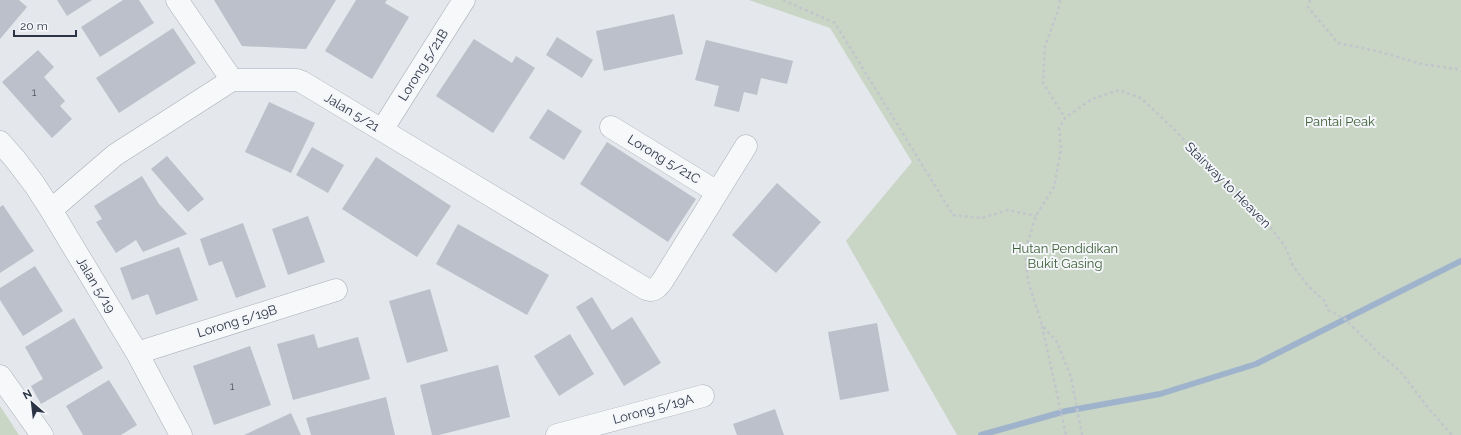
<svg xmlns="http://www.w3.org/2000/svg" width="1461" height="435" viewBox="0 0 1461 435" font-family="Raleway,sans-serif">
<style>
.green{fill:#c9d6c5}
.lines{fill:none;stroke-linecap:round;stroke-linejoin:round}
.stream{stroke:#9fb4cc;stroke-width:6}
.building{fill:#bbc0ca}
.minor-casing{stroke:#a9aeb7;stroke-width:23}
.path{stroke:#c2c5cb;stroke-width:2.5;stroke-dasharray:3 3;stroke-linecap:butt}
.minor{stroke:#f7f8fa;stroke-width:22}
.labels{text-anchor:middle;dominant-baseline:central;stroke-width:4;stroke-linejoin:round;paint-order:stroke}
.number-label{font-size:11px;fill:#4f5766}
.street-label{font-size:13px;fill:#2b3445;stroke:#f4f6f9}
.park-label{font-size:13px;fill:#3f6138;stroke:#f4f6f9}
</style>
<rect width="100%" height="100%" fill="#e4e7ec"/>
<path class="green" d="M749,0h712v435h-504l-111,-194 66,-79 -82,-134z
M0,406l19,29h-19z"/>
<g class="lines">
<path class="stream" d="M981,435l85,-24 94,-17 96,-30 205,-103"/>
</g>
<path class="building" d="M0,0h19l8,7 -27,32z
M57,0h35l-25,16z
M123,0h16l15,23 -54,34 -19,-30z
M214,0h122l-30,49 -64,-3z
M356,0h31l-2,3 24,14 -37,62 -47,-28z
M674,14l9,40 -79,17 -8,-40z
M173,28l23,35 -77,50 -23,-35z
M557,37l36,23 -11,18 -36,-23z
M474,39l38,24 4,-7 19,12 -42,65 -57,-37z
M706,40l87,21 -6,23 -26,-6 -4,17 -13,-3 -5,20 -25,-6 5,-20 -24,-6z
M38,50l16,17 -10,10 21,24 -5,5 12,13 -20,19 -50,-56z
M269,102l46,21 -24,50 -46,-21z
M548,109l34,22 -18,29 -35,-22z
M607,142l89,57 -28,43 -88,-58z
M312,147l32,18 -16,28 -32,-18z
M167,156l37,43 -16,13 -37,-43z
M376,157l75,49 -34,51 -75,-48z
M142,176l17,28 28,30 -44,18 -7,-12 -20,13 -20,-31 6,-3 -8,-13z
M777,183l44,39 -45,51 -44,-38z
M3,205l31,46 -34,22v-66z
M308,216l17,46 -37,13 -16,-46z
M243,223l23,64 -30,11 -14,-37 -13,5 -9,-27z
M458,224l91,51 -22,40 -91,-51z
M179,247l19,53 -42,15 -8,-21 -16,6 -12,-32z
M35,266l28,45 -40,25 -23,-36v-12z
M430,289l18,62 -41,12 -18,-62z
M592,297l20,33 20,-13 29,46 -37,23 -48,-79z
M74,318l29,50 -62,36 -10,-18 12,-7 -18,-32z
M877,323l12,68 -49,9 -12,-68z
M314,334l4,14 40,-11 12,42 -77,21 -16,-56z
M570,334l24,40 -35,22 -25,-40z
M250,346l21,59 -57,20 -21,-59z
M498,365l12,52 -71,18h-7l-12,-50z
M109,380l28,45 -16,10h-38l-17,-29z
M386,397l9,38h-84l-5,-17z
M775,409l9,26h-47l-4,-11z
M291,413l10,22h-57z"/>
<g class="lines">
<g class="minor-casing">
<path id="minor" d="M177,0l55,80
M611,127l106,65
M382,130l82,-130
M0,142l15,17 19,25 17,26 86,143 44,82
M51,210l64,-55 117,-75h65l5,2 344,207c8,3 12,-2 17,-9l83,-134
M137,353l199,-63
M0,376l42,59
M557,435l146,-39"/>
</g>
<path class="path" d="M783,0l52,23 118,192 29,3 26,-8 28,6
M1060,0l-2,11 -13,35 -2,37 22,35
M1310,0l-2,7 30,36 38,8 46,13 34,5 5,2
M1042,326l24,109
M1082,435l-11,-58 -14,-35 -15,-17 -14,-44 -3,-30 11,-35 18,-29 7,-38 -2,-21 6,-10 27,-19 27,-9 22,8 35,33 26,29 37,37 27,25 19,24 8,20 16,21 15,13 4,10 17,9 36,36 19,16 29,38 23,26"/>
<use href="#minor" class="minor"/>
</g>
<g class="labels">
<g class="number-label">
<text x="34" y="92">1</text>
<text x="232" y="386">1</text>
</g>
<g class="street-label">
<text transform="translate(423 65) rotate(-58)">Lorong 5/21B</text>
<text transform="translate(352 112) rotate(31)">Jalan 5/21</text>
<text transform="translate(664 159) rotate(31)">Lorong 5/21C</text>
<text transform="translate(1228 185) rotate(45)">Stairway to Heaven</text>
<text transform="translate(96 285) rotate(59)">Jalan 5/19</text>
<text transform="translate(237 321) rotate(-17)">Lorong 5/19B</text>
<text transform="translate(653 409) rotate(-15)">Lorong 5/19A</text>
</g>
<g class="park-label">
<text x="1340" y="121">Pantai Peak</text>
<text x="1065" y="248">Hutan Pendidikan<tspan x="1065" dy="15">Bukit Gasing</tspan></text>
</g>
</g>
<g transform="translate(32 403) rotate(332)" stroke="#f4f6f9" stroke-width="3" paint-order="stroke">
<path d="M0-3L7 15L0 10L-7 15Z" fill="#2b3445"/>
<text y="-6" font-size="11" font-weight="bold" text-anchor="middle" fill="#2b3445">N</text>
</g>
<path d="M14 30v6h62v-6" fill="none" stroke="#2b3445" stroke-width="2"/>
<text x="20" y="30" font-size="12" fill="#2b3445" stroke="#f4f6f9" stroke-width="3" paint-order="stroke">20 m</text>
</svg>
